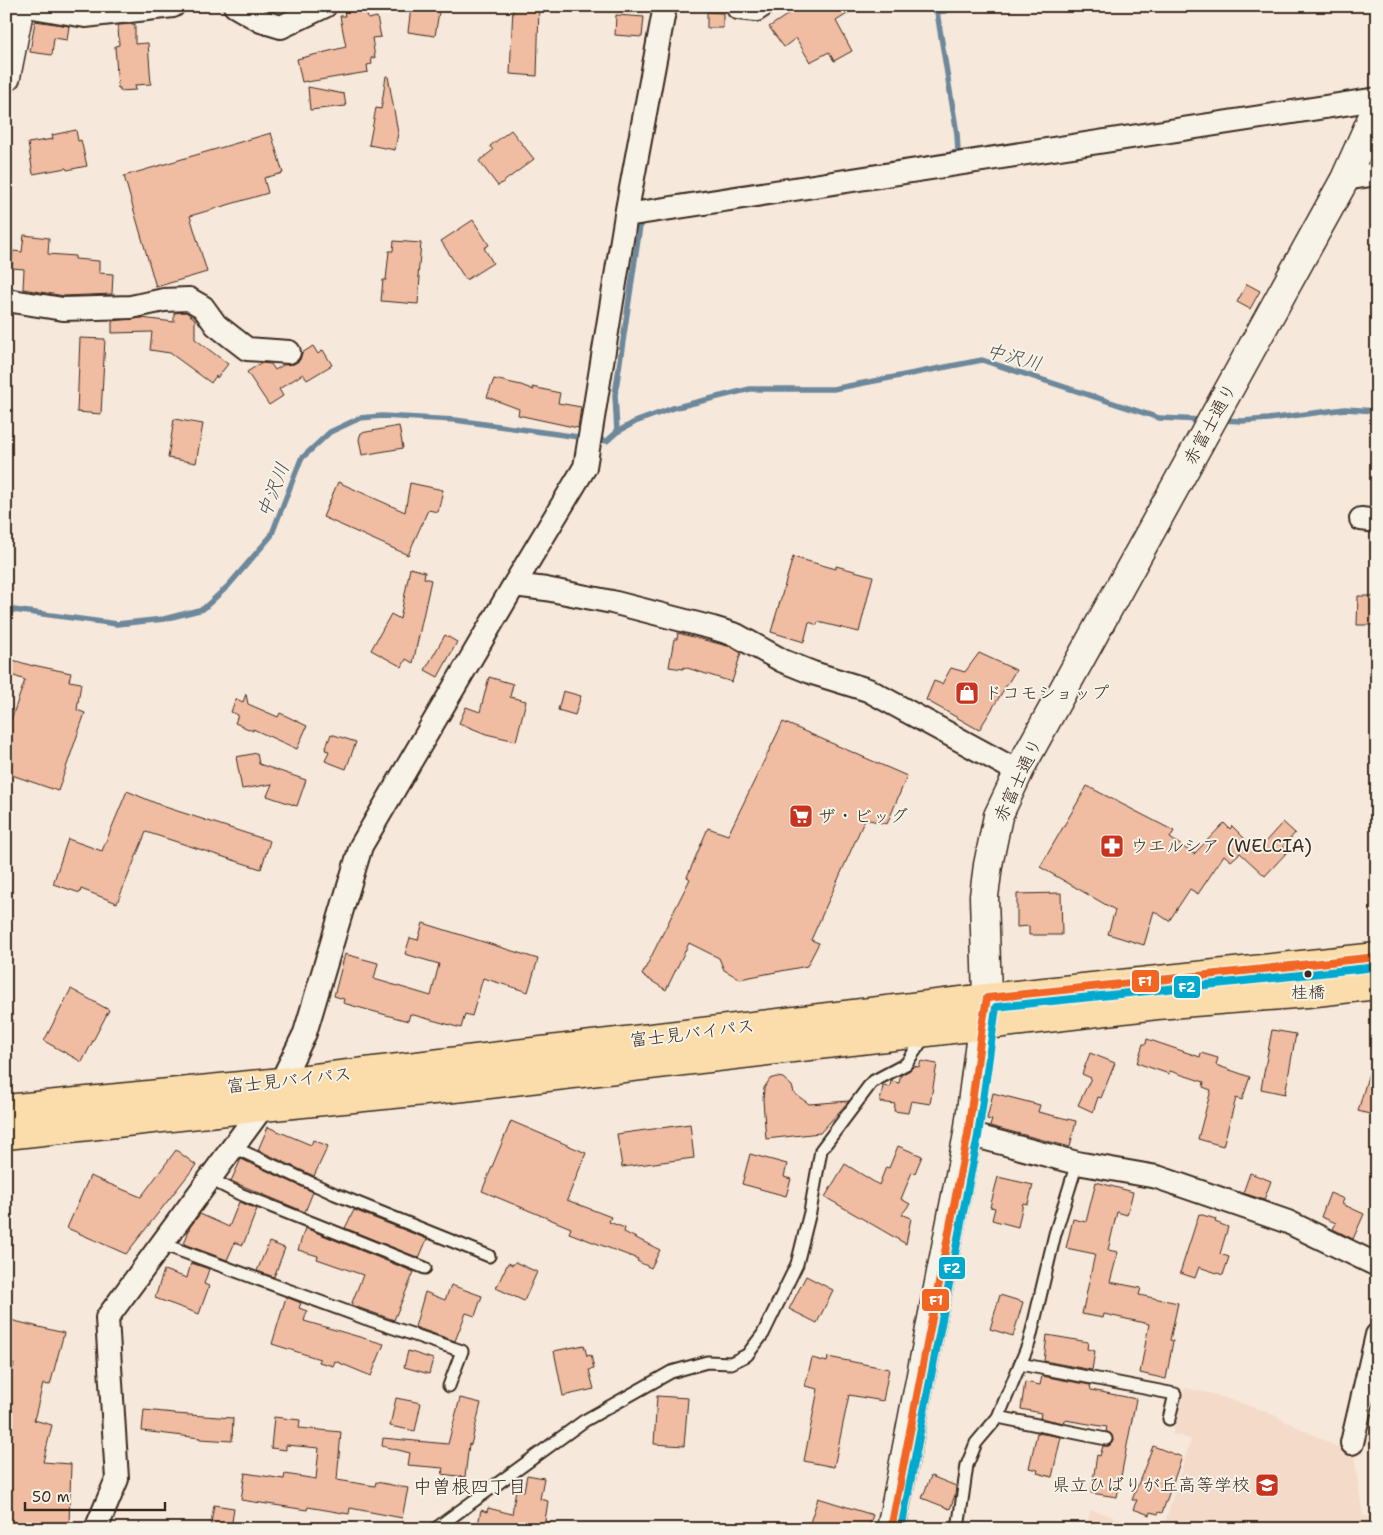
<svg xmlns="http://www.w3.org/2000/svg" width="1383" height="1535" viewBox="0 0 1383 1535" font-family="'Shantell Sans','Klee One',sans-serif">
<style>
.built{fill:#f4dbc9}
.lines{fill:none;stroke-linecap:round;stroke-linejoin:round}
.stream{stroke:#6d889b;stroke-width:5.5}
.building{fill:#f0bca2;stroke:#3b2a1e}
.service-casing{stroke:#3b2a1e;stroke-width:15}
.minor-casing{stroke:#3b2a1e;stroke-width:26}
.tertiary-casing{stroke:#3b2a1e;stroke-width:31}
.secondary-casing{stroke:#3b2a1e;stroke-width:31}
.trunk-casing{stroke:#3b2a1e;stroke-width:31}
.service{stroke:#f7f3e8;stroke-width:11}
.minor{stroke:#f7f3e8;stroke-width:22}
.tertiary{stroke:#f7f3e8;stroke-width:28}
.secondary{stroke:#f7f3e8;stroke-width:28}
.trunk{stroke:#faddab;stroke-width:28}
.bus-1-casing{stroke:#f7f3e8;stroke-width:11}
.bus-2-casing{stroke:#f7f3e8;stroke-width:11}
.bus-1{stroke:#f26522;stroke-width:8}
.bus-2{stroke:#00a9ce;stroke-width:8}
.bus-dot{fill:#3b2a1e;stroke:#f7f3e8;stroke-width:2}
.labels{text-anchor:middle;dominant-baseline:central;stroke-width:4;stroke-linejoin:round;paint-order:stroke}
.bus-label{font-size:17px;fill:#3b2a1e;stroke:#f7f3e8}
.street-label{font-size:18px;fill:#3b2a1e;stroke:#f7f3e8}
.poi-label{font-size:18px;fill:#3b2a1e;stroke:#f7f3e8;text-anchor:start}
.water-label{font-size:19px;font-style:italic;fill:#505152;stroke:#f7f3e8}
.neighbourhood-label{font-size:19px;fill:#3b2a1e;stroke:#f7f3e8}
.line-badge{stroke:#f7f3e8;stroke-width:2}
.badge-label{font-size:14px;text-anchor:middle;font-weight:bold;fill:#fff}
</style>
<rect width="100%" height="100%" fill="#f6e8da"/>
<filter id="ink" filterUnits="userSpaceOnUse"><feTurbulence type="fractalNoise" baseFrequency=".02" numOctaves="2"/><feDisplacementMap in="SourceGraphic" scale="10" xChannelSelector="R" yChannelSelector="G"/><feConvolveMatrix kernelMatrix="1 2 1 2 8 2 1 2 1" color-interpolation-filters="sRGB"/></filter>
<g filter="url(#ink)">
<path class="built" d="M1185,1388l24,5 56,18 89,44 9,60 14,5v9h-214l28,-90 -19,-5z
M1091,1510l62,19h-68z"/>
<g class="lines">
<path class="stream" d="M950,6l-5,5 -8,1 20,122 1,18 -6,1
M1222,420l20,1 26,-2 77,-10 32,2
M617,432l-2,-37 26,-176
M595,439l12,2 10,-9 18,-10 38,-14 77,-19h83l149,-29 177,58 44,2
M6,609l111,15 47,-5 39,-10 25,-23 43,-50 30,-77 29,-27 30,-14 22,-2 73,4 131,18"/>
</g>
<path class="building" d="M343,6h22l3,13 9,-2 4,20 -9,1 3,20h-4l1,6 -5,1 1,7 -61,10v-1l-5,1 -5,-23 49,-12 -6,-31h5z
M422,6h18l-5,30 -27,-4 3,-25 10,2z
M513,6h26l-2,70 -27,-2z
M786,6h74l-24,15 16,30 -18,10 -5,-9 -19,10 -14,-24 -12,9 -15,-20 21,-14z
M707,12l16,1v15h-16z
M616,15l28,2 -2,20 -27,-2z
M35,21l34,5 -2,14 -13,-2 -2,17 -22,-3z
M135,24v20l13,-1 3,41 -16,1 1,5 -16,1v-3h-2l-3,-42 4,-1 -1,-20z
M386,76h2l10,57 -3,17 -26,-5 7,-37 5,1z
M308,87l36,7 2,12 -36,4z
M76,130l2,11 3,-1 6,26 -20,4 -1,-2 -33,6 -5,-31 25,-4 -1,-4z
M511,130l23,29 -36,27 -19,-25 14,-11 -3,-4z
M271,133l12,40 -19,5 4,15 -78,23 17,56 -51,15 -32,-111z
M473,220l16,25 -5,3 9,15 -27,17 -25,-39z
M24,235l25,3 -1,16 27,2v3l24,2v12l14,1 -1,20 -48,2 -41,-7 1,-20 -12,-1 1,-17 9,1z
M394,241l27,2 -3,34h2l-2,27 -37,-3 2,-21h3l3,-29h4z
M1247,284l13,7 -10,18 -13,-7z
M186,312l9,7v20l33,25 -11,14 -1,-2 -5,7 -41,-30 -20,-3 2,-18 -40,1v-12l29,-3 33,4v-9z
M80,338l25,1 -4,75 -24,-2z
M313,346l5,8 5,-4 9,15 -25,15 -4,-6 -24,15 4,7 -14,9 -22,-33 14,-9 10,1 4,6 8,-5 11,-1 6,-4 2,-7z
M494,379l27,6 13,5 -2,-3 28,6 -2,10 23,4 -3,21 -60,-13 1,-6 -32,-12z
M174,419l29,5 -7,39 -28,-5z
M399,426l4,22 -41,7 -3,-16 2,-6z
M338,482l67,30 5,-29 33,7 -5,22 -10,-2 -20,45 -85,-38z
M793,557l43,12v-3l37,10 -14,56 -41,-10 -1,3 -8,-3 -5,20 -33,-10z
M410,568l15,4 -1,6 7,2 -18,83 -7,-4 -4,8 -31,-17 20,-36 9,5z
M1358,596h19v29h-20z
M678,633l53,14 10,6 -9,29 -48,-15 -1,2 -14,-2 5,-28h3z
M445,635l12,7 -19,35 -13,-7z
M979,653l37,17 -37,60 -53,-30 8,-19 8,3 9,-16 14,4z
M6,658l27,8v-1l38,8 -2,8 12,2 -4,27 8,3 -27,78 -52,-18v-39l19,-54 -19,-7z
M489,677l24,7 -3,13 16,4 -10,40 -30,-7 -27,-11 7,-16 14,5z
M563,691l18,5 -6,19 -17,-5z
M246,694l2,10 30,13 2,-4 27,13 -10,23 -44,-20v2l-18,-8 3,-8 -7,-3 5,-13 7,3z
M783,722l124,54 -20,48 -22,-5 -54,121 8,3 -12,23 -67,13 -16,-9 -5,-12 -30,-15 -23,47 -24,-15 48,-96 -3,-2 21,-49 20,7z
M331,734l25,8 -10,27 -21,-8 4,-10 -4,-1z
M257,753l2,11 47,16 -9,26 -30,-10 5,-12 -30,5 -6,-32z
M1087,786l87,45 -4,7 24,16 30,-31 6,6 2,-3 25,25 26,-29 12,11 -12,14 5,4 -23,25 -25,-23 -9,8 -7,-6 -26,39 -8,-5 -21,32 -15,-10 -10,34 -36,-11 7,-24 -75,-43z
M127,791l38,16 105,34 -9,28 -115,-37 -29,71 -36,-14 -1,4 -27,-9 15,-45 34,12z
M1061,893l1,42h-33v-9l-12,1v-33z
M423,923l115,36 -10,33 -45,-14 -11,38 -7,-2 -4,14 -51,-14 -2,7 -65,-18 1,-4 -10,-3 11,-42 33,9 -4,16 57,17 8,-32 -34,-10 5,-16 8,2z
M71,989l38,21 -27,52 -38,-21z
M1272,1030l24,4 -11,60 -24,-5z
M1147,1039l53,18 1,-4 17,5 -2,7 34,12 -8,23 -6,-2 -13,48 -25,-7 13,-49 -8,-3 1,-5 -34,-11 -1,3 -32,-11 6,-19h3z
M1090,1053l25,10 -14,35 -3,-1 -5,15 -15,-7 13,-27 -9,-4z
M921,1061l16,3 -7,40 -19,-3 -3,12 -14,-2 1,-7 -15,-2 3,-16 7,1 1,-6 8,2 2,-8 9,-5 4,-4 5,1z
M1372,1062h5v54l-19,-5z
M776,1077l7,1 9,8 2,7 15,11 40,-3 -29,32 -54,6 -3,-39 1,-12 6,-9z
M993,1093l47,12 -2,7 38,9 -6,26 -80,-21 2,-6 -5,-1z
M511,1121l75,32 -19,47 44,17 -2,5 16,6 -1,4 36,18 -9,18 -14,-7 1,-2 -69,-26 2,-5 -89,-37z
M690,1124l4,34 -72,9 -5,-33z
M268,1127l43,18 2,-5 15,6 -14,30 -56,-26z
M898,1146l24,10 -7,17 -3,-1 -11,27 9,5 -8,10 9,4 -5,26 -81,-47 20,-33 34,21 7,-18 3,1z
M176,1150l20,15 -70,89 -59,-26 23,-52 51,21z
M750,1154l37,10 -3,13 7,2 -5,17 -44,-12z
M241,1159l72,33 -8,20 -74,-31z
M1250,1173l21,8 -7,19 -21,-7z
M998,1177l35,8 -5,19 -5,-1 -5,24 -26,-7 3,-12 -5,-1z
M1096,1182l37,10 -6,23 -10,-3 -9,38 10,2 -8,30 31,6 -2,7 39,8 -8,37 3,1 -7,38 -26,-6 9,-49 -45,-10 -1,4 -21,-4 13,-60 -29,-6 7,-29 13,3z
M1330,1193l14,6 -2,5 22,10 -11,25 -20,-10 3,-6 -15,-6z
M239,1202l18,7 -14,36 -8,-3 -8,18 -43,-16 6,-17 10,-13 29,13z
M354,1210l73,29 -8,19 -74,-30z
M1199,1214l17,5 -1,3 13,5 -8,27 9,3 -6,18 -24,-8 -4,11 -15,-5z
M305,1228l109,44 -20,48 -43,-15 12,-30 -46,-16 1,-3 -20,-6z
M269,1242l16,6 -11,29 -17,-6z
M515,1262l22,10 -13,29 -28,-13 12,-25 5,2z
M191,1263l18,6 -5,15 5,2 -10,28 -44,-16 9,-28 23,8z
M806,1276l27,14 -16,33 -28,-14z
M451,1285l31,11 -7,20 -9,-3 -11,28 -40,-14 10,-35 20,8z
M1000,1295l23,7 -10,34 -23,-7z
M286,1297l15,6 -2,5 8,3 -3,10 80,23 -13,32 -36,-15 -2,5 -14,-4 1,-3 -48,-15z
M6,1319l58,14 -14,52 -7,-1 -9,36 18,5 -9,37 28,2 -2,61 -63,-3v-130l8,-28 -8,-2z
M1047,1335l41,7 -1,7 8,2 -3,19 -48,-9z
M584,1345l3,11 4,-1 3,14 -5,1 5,19 -31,7 -9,-45z
M408,1351l25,8 -4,15 -25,-7z
M828,1357l61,12 -6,32 -34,-6 -15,72 -30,-6 14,-72 -13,-3 7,-28 15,4z
M1042,1376l48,9 1,5 45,9 -19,98 -26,-4 6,-38 3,1 3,-10h6l4,-5 -2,-7 -5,-3 1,-4 -42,-7 -1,3 -24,-5 1,-5 -20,-4 4,-27 15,3z
M657,1396l31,2 -4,48 -30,-2z
M396,1398l25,5 -6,28 -25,-5z
M460,1398l21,5 -10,42 -2,-1 -4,33 -23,-3 1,-6 -35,-3 2,-12 -28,-7 1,-8 65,6z
M144,1410l31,3v1l58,4 -1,23 -32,-2v-1l-58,-7z
M274,1417l26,3 -1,8 42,4 -4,48 38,6 1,-4 32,6 -6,30 -52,-10 -1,6 -41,-7 -1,3 -66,-10 4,-27 39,6 1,-5 31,5 3,-31 -33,-3v5l-15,-2z
M1037,1433l24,4 -9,40 -15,-4 1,-3 -9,-2z
M1153,1446l29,11 -20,56 -3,-1 -1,2 -7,-2 -1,3 -17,-6 4,-9h-5z
M527,1475l17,3 -4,21 8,2 -3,20 5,1v7h-73l4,-19 6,2 1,-4 24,6 4,-25 8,2z
M931,1476l25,10 -1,9 -5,14 -28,-11z
M818,1498l55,17 -5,14h-60z
M214,1505l20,3 -3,21h-21z"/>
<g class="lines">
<g class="service-casing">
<path id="service" d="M233,1147l102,47 154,62
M210,1179l30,15 185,74
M162,1244l205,75 95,32 -13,35
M1020,1364l155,30 -6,25
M998,1417l108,22
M435,1529l149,-108 87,-49 36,-10 24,1 16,-8 16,-21 34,-70 13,-52 11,-62 51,-68 34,-18 19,-28
M958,1529l9,-64 9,-22 22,-26 31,-74 26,-109 22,-71"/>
</g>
<g class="minor-casing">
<path id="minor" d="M27,6l58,10 88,-10
M235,6l26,15 20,6 44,-21
M737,6l1,2 18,2 6,-4
M1345,179l32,-5
M626,215l751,-116
M6,300l57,9 68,-2 33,-7 25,-1 14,8 13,18 31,24 42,3
M1361,519l16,2
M514,585l32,4 66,13 101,26 23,7 47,26 30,12 55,17 151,82
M968,1134l109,29 80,14 131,45 89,43
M1352,1443l25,-108
M96,1529l21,-50 -10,-161 174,-236 24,-49 56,-187 153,-261 71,-118 41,-252 39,-209"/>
</g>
<g class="tertiary-casing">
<path id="tertiary" d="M891,1529l77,-395 14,-108 5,-28 -3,-102 4,-31 10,-49 25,-53 322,-584 32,-72"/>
</g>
<g class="secondary-casing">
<path id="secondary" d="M6,77l14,-71"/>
</g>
<g class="trunk-casing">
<path id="trunk" d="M6,1109l275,-27 706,-84 390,-41
M6,1135l257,-28 201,-20 693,-82 150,-12 70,-8"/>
</g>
<use href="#service" class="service"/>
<use href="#minor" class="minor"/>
<use href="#tertiary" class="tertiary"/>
<use href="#secondary" class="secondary"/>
<use href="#trunk" class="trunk"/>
<g class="bus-1-casing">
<path id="bus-1" d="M891,1529l77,-395 14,-108 5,-28 390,-41"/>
</g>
<g class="bus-2-casing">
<path id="bus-2" d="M901,1529l77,-393 18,-129 381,-40"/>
</g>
<use href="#bus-1" class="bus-1"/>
<use href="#bus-2" class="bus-2"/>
</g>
</g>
<defs>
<g id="shop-square" transform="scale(1.25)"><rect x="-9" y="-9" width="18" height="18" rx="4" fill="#c8321e" stroke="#f7f3e8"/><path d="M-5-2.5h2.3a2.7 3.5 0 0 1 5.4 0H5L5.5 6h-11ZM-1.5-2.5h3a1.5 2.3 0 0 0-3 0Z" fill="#fff"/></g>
<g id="supermarket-square" transform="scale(1.25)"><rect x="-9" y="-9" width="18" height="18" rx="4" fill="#c8321e" stroke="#f7f3e8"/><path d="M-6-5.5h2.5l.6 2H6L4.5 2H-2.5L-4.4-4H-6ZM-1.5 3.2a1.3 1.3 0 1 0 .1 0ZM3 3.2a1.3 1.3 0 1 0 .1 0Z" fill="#fff"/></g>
<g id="pharmacy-square" transform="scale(1.25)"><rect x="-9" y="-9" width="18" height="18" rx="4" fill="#c8321e" stroke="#f7f3e8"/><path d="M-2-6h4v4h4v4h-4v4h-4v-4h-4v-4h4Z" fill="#fff"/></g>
<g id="school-square" transform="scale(1.25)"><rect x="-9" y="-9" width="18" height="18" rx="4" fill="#c8321e" stroke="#f7f3e8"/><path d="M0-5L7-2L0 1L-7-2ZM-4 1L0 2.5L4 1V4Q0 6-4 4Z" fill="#fff"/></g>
</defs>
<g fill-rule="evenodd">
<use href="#shop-square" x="967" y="693"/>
<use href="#supermarket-square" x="801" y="816"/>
<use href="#pharmacy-square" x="1112" y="846"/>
<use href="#school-square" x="1267" y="1485"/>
</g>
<circle class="bus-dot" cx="1308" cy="974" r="4.5"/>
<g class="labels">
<g class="bus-label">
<text x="1308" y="992">桂橋</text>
</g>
<g class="street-label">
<text transform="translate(1210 424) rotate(-61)">赤富士通り</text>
<text transform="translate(1018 780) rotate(-65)">赤富士通り</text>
<text transform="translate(692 1033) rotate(-7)">富士見バイパス</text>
<text transform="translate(289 1080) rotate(-6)">富士見バイパス</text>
</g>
<g class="poi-label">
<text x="984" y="693">ドコモショップ</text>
<text x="818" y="816">ザ・ビッグ</text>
<text x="1130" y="846">ウエルシア (WELCIA)</text>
<text x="1250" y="1485" text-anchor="end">県立ひばりが丘高等学校</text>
</g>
<g class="water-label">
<text transform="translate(1014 357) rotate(15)">中沢川</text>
<text transform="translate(273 490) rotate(-69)">中沢川</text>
</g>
<g class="neighbourhood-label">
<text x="470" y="1486">中曽根四丁目</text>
</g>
</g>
<g class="line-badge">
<rect x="1131" y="969" width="29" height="24" rx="5" fill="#f26522"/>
<rect x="1173" y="975" width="28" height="24" rx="5" fill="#00a9ce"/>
<rect x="938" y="1256" width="28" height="24" rx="5" fill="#00a9ce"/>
<rect x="921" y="1288" width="29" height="24" rx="5" fill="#f26522"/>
</g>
<g class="badge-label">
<text x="1145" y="986">F1</text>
<text x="1187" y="992">F2</text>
<text x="952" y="1273">F2</text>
<text x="936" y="1305">F1</text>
</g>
<rect width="1383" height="1535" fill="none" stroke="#f7f3e8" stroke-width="25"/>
<rect x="12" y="12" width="1358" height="1510" fill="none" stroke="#3b2a1e" stroke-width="2" filter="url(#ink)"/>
<path d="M25 1502v8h140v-8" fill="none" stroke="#3b2a1e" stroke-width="2.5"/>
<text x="32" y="1502" font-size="15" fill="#3b2a1e" stroke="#f7f3e8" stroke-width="4" paint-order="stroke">50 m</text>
</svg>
